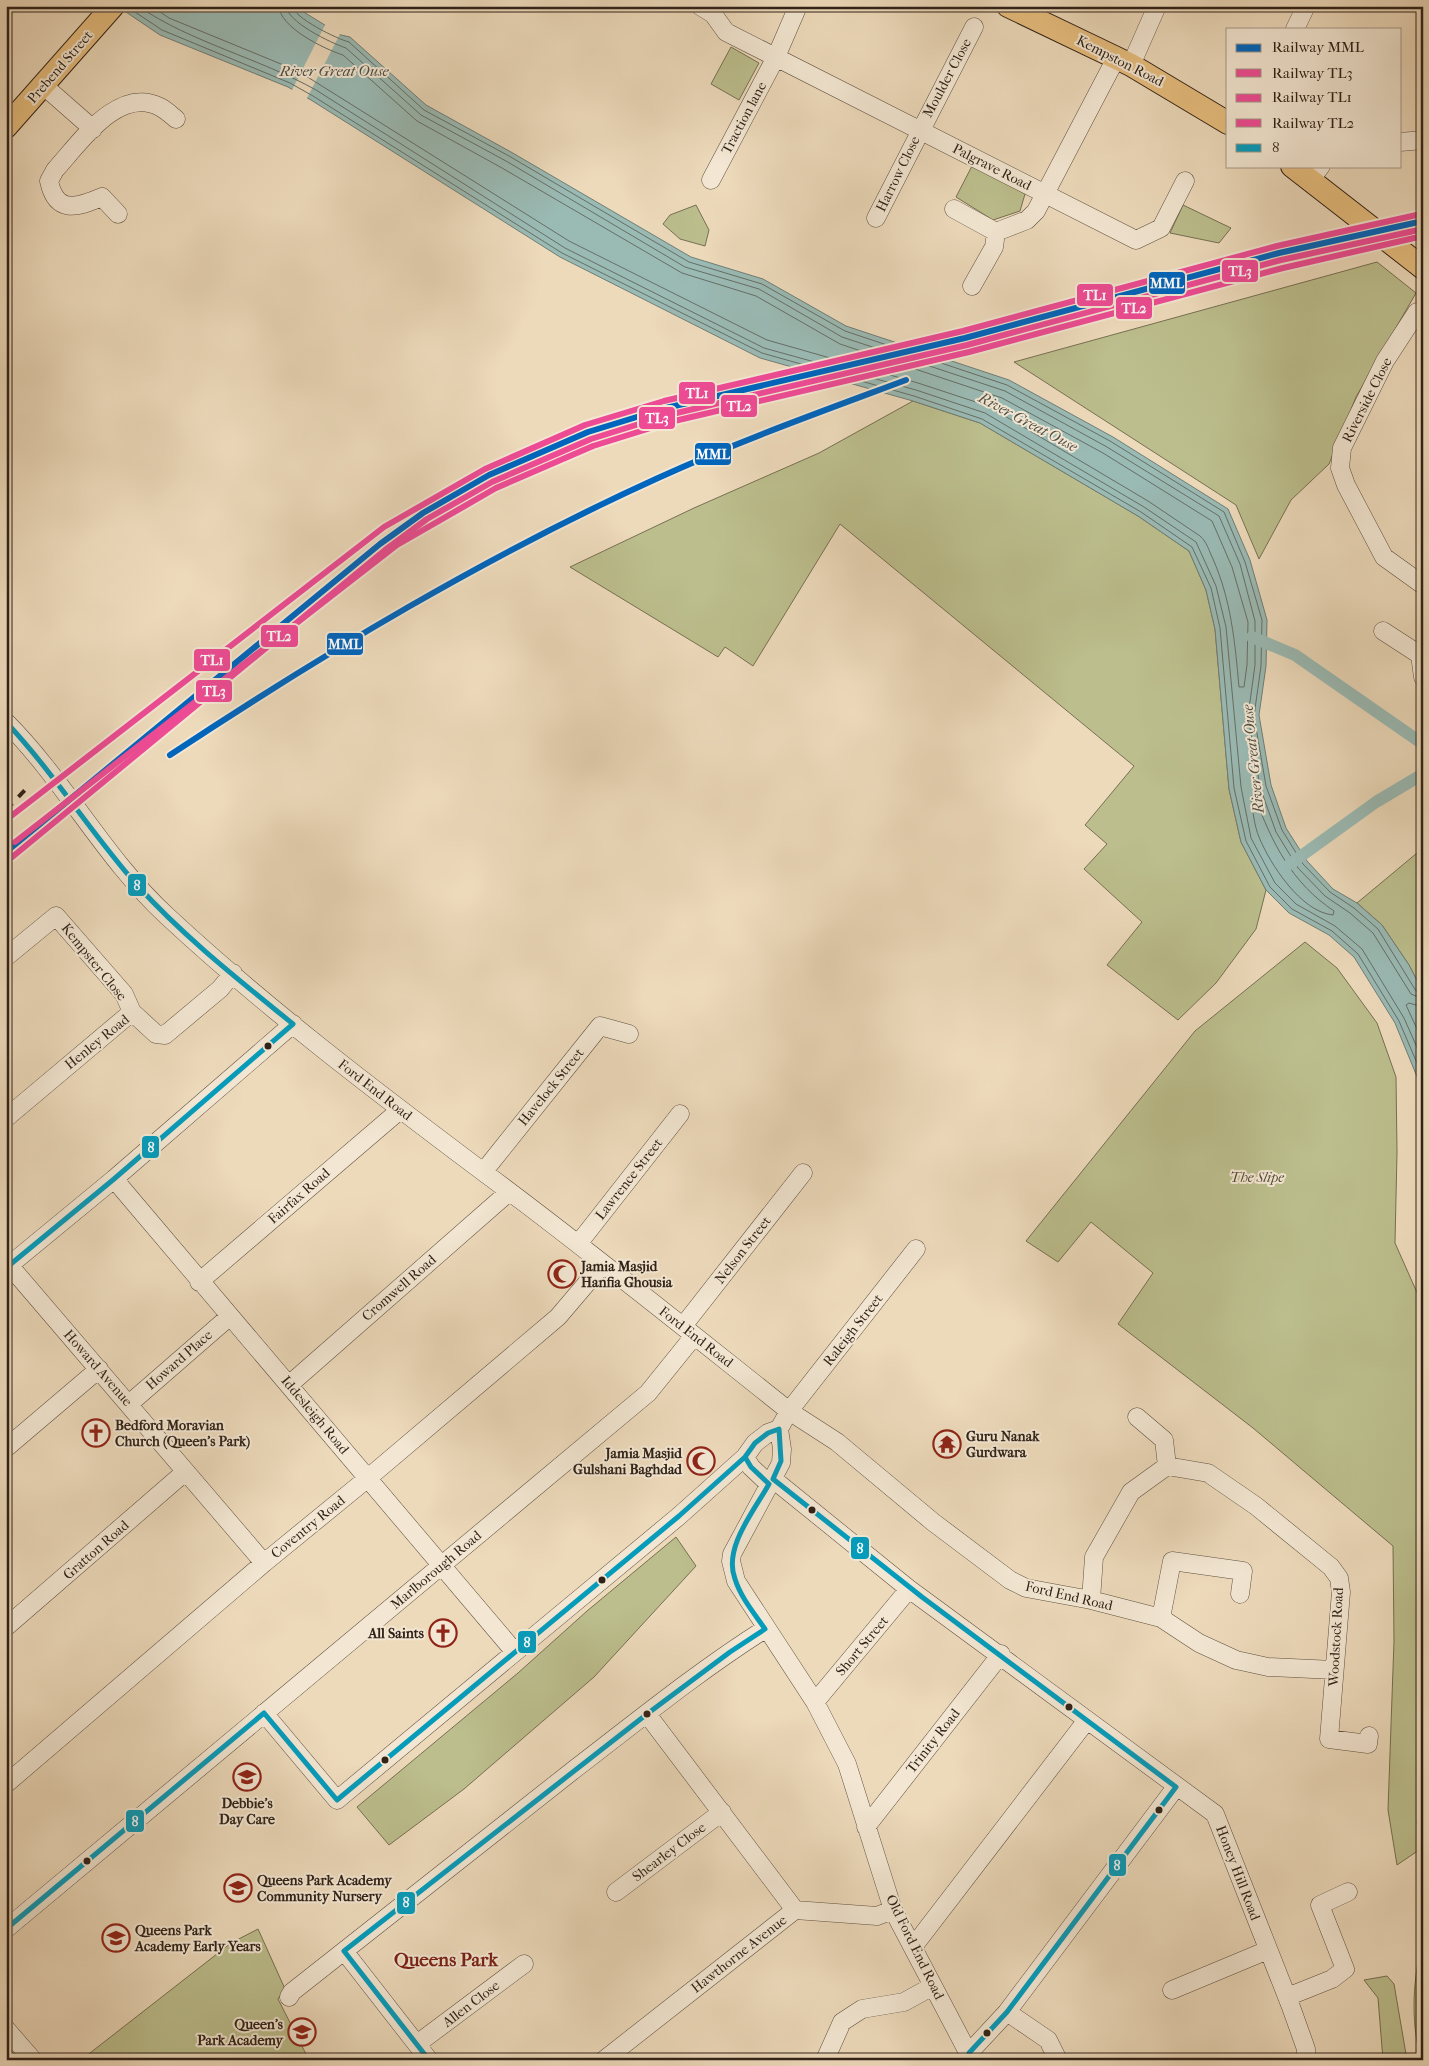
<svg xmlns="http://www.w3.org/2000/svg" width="1429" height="2066" viewBox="0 0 1429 2066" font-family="'IM FELL French Canon',serif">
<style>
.green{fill:#bcbe8d;stroke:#767052}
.water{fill:#9abab4;stroke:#707d76}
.pier{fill:#eddabb}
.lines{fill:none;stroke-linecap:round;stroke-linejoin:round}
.shore{stroke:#656e66;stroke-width:1}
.canal{stroke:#9abab4;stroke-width:12}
.minor-casing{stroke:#5f5041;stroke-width:19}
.major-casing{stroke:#302218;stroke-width:24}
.minor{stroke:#f3e7d3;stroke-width:18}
.major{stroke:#e6bd7e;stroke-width:22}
.rail{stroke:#302218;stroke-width:4;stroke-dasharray:9 9;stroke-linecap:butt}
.bus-1-casing{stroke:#f3e7d3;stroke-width:9}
.bus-1{stroke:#059cbc;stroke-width:5}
.rail-1-casing{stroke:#f3e7d3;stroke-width:10}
.rail-2-casing{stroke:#f3e7d3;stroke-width:10}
.rail-3-casing{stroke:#f3e7d3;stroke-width:10}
.rail-4-casing{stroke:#f3e7d3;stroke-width:10}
.rail-1{stroke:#0065bd;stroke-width:6}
.rail-2{stroke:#ee4b95;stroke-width:6}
.rail-3{stroke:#ee4b95;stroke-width:6}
.rail-4{stroke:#ee4b95;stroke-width:6}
.bus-dot{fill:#302218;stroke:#f3e7d3;stroke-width:2}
.labels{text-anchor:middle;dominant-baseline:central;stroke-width:4;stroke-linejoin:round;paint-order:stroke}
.street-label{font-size:14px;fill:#302218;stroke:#f3e7d3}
.park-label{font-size:14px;font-style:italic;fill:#534935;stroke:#f3e7d3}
.poi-label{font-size:14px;font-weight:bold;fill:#302218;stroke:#f3e7d3;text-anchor:start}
.water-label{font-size:15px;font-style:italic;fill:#505047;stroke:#f3e7d3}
.district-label{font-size:19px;font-weight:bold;fill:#7a1f14;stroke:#f3e7d3}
.line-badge{stroke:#f3e7d3;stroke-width:2}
.badge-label{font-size:14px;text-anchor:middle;font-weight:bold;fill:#fff}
</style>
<rect width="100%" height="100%" fill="#eddabb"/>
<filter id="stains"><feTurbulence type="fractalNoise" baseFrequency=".004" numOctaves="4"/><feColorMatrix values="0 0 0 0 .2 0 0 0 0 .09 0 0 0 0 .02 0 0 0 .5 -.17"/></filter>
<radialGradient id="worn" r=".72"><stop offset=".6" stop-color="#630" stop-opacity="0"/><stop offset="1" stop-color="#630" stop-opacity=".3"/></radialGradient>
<path class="green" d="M731,47l28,16 -20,37 -28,-16z
M973,164l52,30 -5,17 -27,9 -37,-23z
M696,205l13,25 -4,16 -25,-7 -17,-15 7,-9z
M1183,205l48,23 -12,15 -49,-10z
M1377,262l39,31 -60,104 -27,67 -38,36 -32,59 -23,-54 -222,-143z
M913,401l67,22 158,93 51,35 17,39 9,39 14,160 12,53 25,48 -10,39 -40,54 -38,37 -71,-55 35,-43 -58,-53 23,-25 -22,-19 49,-59 -294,-242 -87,142 -28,-19 -7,10 -148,-90 124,-59 125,-55z
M1423,848v144l-14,-27 -27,-40 -25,-22z
M1305,942l32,26 40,55 19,54 1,75 -2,91 28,63v487l-6,27 2,30 -22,15 -9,-55 6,-169 -1,-95 -140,-118 -135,-104 35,-51 -62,-51 -33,40 -32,-21 169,-210z
M676,1537l20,29 -102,111 -130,112 -75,56 -32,-38 161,-134 69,-62z
M258,1929l27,60 -7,10 31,61h-228l150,-117z
M1423,1938v122h-2c-11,-41 -8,-81 2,-122z
M1387,1976l7,8 13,76h-24l-5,-62 -14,-18z"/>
<path class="water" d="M117,6h177l47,29 9,2 76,68 85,47 180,105 72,22 83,47 163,54 104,57 115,72 22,51 17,60 -1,46 -7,49 12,70 15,43 21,33 26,28 24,14 25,22 27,40 14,27v112l-5,-25 -23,-56 -41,-66 -25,-22 -40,-22 -23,-23 -25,-48 -12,-53 -14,-160 -9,-39 -17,-39 -51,-35 -158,-93 -67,-22 -153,-43 -200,-101 -249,-157 -23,-13 -128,-52z"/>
<path class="pier" d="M326,23l15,9 -35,68 -15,-8z"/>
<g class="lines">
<path class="shore" d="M126,6l36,24 128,53 23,13 249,157 200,100 152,43 68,23 159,93 51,35 19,41 9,40 14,160 12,53 24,46 22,22 40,22 26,23 41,67 24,56
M138,6c54,37 121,52 178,84l249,158 199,100 152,42 69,23 159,94 52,35 20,44 10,41 15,160 10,51 24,45 21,21 39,22 27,23 42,69 19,43
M151,6l18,12 129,53 271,170 198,99 151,43 70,23 160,95 52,35c7,6 9,15 13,23 18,41 22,83 26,128h5l3,-22 1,-43 -16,-55 -20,-46 -109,-68 -101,-55 -162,-54 -84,-48 -74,-23 -180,-105 -85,-47 -74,-66c-19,-6 -64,-28 -64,-49
M286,6c1,16 45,37 60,42l75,67 85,46 179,106 74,22 83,48 163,54 102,56 112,69 21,48 15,57v44l-7,51 12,71 16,45 22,36 27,28 25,17 23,20 38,61 12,5
M292,6c2,12 45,33 57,36l75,68 85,46 180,106 73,22 83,47 162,54 103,56 114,71 21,50 17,58 -1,46 -7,50 12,70 16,44 21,34 27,28 24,16 24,21 38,62 7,2
M1252,796l3,1c17,46 37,86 79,114l-1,4c-32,-3 -63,-51 -74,-78 -5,-12 -6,-26 -8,-38z
M1423,1007l-14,-4 -3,2 17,37"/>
<path class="canal" d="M1252,637l43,18 128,89
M1290,864l86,-62 47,-28"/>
<g class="minor-casing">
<path id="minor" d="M700,6l13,8 13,18 410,208 25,-12 24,-47
M1295,29l11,-23
M1131,65l26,-59
M44,86l49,43
M1400,142l23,-2
M1311,179l10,-13
M711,180l65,-123 22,-51
M954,209l42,23
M118,214l-16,-17c-26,11 -46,17 -53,-16l6,-11c24,-26 63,-85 105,-63 6,3 11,8 16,12
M876,218l98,-191
M972,286l22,-39 2,-15 31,-12 9,-9 77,-147
M1417,312l-32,49 -43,87 -2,20 6,17 38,72 39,28
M1383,631l37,24
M1423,651l-3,4 3,22
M6,722c59,59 99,137 161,194 99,92 207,174 315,255 104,77 205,159 307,240l-10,18
M6,957l50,-41 68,78 8,18
M6,1118l126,-106 24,22 9,1 55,-46 13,-16
M484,1171l116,-145 29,8
M114,1179l400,472
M578,1244l102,-130
M916,1249l-127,162 48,31 96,80 77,58 16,8 65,12 70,18 38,25 37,17 32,7 66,3
M9,1265l255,298
M6,1268l108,-89 179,-155
M199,1282l201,-172
M683,1326l120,-153
M290,1384l219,-192
M129,1404l100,-87
M1137,1417l27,23 3,26
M779,1429l3,20 -1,14 -49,91 -1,7 5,20 79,121 32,62 46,146 79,150
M6,1448l93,-79
M745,1457l6,10 18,17
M773,1479l136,110 306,225 76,193 15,42v11
M1091,1600l3,-43 37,-65 36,-26 41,7 48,33 75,61 8,11 2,14 -12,147 39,5 1,-8
M1161,1618l11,-57 71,10 -3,23
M6,1627l179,-155
M815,1702l94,-113
M264,1713l73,87 342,-284 66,-59 10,-14 13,-10 11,-4
M647,1714l148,196
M6,1784l258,-221 104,-85 190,-161 45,-53
M866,1827l135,-173
M616,1892l106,-80
M6,1929l642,-536 46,-57
M913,1947l174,-227
M344,1951l85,109
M1172,1990l96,-40
M289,1997l3,-5c93,-73 186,-147 279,-220 64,-49 126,-100 194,-143
M1287,1997l45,-18 13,-10 -25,-64 28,-13
M1007,2012l41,28 10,20
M6,2029l27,31
M417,2044l107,-80
M969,2053l38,-41 169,-225
M604,2060l191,-150 82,6 16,-6
M825,2060l17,-38 20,-13 42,-7 29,-16"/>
</g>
<g class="major-casing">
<path id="major" d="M1008,6l123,59 97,58
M6,127l107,-121
M1292,166l131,102"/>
</g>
<use href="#minor" class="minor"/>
<use href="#major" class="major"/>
<path class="rail" d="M6,810l21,-22"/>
<g class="bus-1-casing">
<path id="bus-1" d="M6,722c48,51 85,111 131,163 47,52 102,95 156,139
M6,1268l108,-89 179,-155
M264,1713l73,87
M337,1800l342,-284 66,-59 10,-14 13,-10 11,-4 2,32 -8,18 149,118 254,190 -169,225 -38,41 3,7
M6,1929l258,-216
M429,2060l-85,-109 303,-237 83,-62 35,-23c-11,-16 -24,-31 -30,-50 -12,-31 19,-68 34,-95l-18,-17 -6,-10"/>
</g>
<use href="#bus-1" class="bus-1"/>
<g class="rail-1-casing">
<path id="rail-1" d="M170,755c156,-103 318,-200 488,-277 81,-37 165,-67 248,-98
M6,852l374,-308 43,-31 66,-38 99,-43 78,-24 299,-70 314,-85 144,-32"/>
</g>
<g class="rail-2-casing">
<path id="rail-2" d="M11,858l374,-308 42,-31 65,-37 99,-43 77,-24 299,-70 314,-85 142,-31"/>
</g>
<g class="rail-3-casing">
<path id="rail-3" d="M6,820l378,-293 101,-58 100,-44 79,-24 299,-70 314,-85 144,-32"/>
</g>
<g class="rail-4-casing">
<path id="rail-4" d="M15,842l382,-297 99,-57 97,-42 77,-24 299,-70 314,-84 140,-32"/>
</g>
<use href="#rail-1" class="rail-1"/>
<use href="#rail-2" class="rail-2"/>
<use href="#rail-3" class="rail-3"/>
<use href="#rail-4" class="rail-4"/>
</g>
<defs>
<g id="mosque-ring" transform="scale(1.4375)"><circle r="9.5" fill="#f3e7d3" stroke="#8f2418" stroke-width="1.5"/><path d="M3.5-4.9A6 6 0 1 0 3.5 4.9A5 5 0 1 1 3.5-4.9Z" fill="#8f2418"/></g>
<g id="church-ring" transform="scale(1.4375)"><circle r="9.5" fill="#f3e7d3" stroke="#8f2418" stroke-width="1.5"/><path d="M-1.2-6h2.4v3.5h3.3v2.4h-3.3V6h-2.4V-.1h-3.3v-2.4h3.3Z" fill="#8f2418"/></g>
<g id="temple-ring" transform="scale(1.4375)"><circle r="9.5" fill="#f3e7d3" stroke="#8f2418" stroke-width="1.5"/><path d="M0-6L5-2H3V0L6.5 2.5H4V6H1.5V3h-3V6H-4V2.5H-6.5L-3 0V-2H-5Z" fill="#8f2418"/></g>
<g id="school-ring" transform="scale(1.4375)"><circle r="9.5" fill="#f3e7d3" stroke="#8f2418" stroke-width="1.5"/><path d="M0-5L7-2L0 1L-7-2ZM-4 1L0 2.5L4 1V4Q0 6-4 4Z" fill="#8f2418"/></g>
</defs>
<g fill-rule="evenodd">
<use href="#mosque-ring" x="562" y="1274"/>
<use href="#church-ring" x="96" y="1433"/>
<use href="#temple-ring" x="947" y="1444"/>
<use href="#mosque-ring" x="701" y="1461"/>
<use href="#church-ring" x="443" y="1633"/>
<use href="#school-ring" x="247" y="1777"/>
<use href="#school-ring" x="238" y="1888"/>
<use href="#school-ring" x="116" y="1938"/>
<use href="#school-ring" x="302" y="2032"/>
</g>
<g class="bus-dot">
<circle cx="268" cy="1046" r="4.5"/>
<circle cx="812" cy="1510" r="4.5"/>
<circle cx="602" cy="1580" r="4.5"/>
<circle cx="1069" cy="1707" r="4.5"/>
<circle cx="647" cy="1714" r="4.5"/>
<circle cx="385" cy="1760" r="4.5"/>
<circle cx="1159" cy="1810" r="4.5"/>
<circle cx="87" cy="1861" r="4.5"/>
<circle cx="987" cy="2033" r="4.5"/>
</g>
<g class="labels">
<g class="street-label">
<text transform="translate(1120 61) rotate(27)">Kempston Road</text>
<text transform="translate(60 67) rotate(-49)">Prebend Street</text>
<text transform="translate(947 78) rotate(-62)">Moulder Close</text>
<text transform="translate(744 118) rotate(-62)">Traction lane</text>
<text transform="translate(992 167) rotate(27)">Palgrave Road</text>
<text transform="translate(898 174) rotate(-64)">Harrow Close</text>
<text transform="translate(1367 400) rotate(-63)">Riverside Close</text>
<text transform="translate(94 962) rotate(51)">Kempster Close</text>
<text transform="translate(97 1042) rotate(-39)">Henley Road</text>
<text transform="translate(551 1087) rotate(-51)">Havelock Street</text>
<text transform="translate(375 1090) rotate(38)">Ford End Road</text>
<text transform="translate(629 1179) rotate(-52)">Lawrence Street</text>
<text transform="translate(299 1196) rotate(-41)">Fairfax Road</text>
<text transform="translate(743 1250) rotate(-52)">Nelson Street</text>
<text transform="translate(399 1288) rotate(-41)">Cromwell Road</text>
<text transform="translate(853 1330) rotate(-52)">Raleigh Street</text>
<text transform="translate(696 1337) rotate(38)">Ford End Road</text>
<text transform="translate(179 1360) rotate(-41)">Howard Place</text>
<text transform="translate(98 1368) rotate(49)">Howard Avenue</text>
<text transform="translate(315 1415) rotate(50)">Iddesleigh Road</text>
<text transform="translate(308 1527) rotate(-39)">Coventry Road</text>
<text transform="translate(96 1550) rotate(-41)">Gratton Road</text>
<text transform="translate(436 1570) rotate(-40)">Marlborough Road</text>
<text transform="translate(1069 1596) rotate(13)">Ford End Road</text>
<text transform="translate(1336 1637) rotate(-87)">Woodstock Road</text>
<text transform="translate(862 1646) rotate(-50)">Short Street</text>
<text transform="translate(933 1741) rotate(-52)">Trinity Road</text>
<text transform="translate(669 1852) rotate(-37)">Shearley Close</text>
<text transform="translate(1238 1873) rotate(69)">Honey Hill Road</text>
<text transform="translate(915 1947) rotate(64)">Old Ford End Road</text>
<text transform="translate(739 1954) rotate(-38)">Hawthorne Avenue</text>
<text transform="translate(471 2004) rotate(-37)">Allen Close</text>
</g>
<g class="park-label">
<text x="1257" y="1177">The Slipe</text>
</g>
<g class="poi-label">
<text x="581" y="1266">Jamia Masjid<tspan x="581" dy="16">Hanfia Ghousia</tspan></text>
<text x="115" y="1425">Bedford Moravian<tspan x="115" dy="16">Church (Queen's Park)</tspan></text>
<text x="966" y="1436">Guru Nanak<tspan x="966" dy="16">Gurdwara</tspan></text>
<text x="682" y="1453" text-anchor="end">Jamia Masjid<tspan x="682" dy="16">Gulshani Baghdad</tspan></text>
<text x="424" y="1633" text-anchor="end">All Saints</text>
<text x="247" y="1803" text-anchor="middle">Debbie's<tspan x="247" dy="16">Day Care</tspan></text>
<text x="257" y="1880">Queens Park Academy<tspan x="257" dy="16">Community Nursery</tspan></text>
<text x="135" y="1930">Queens Park<tspan x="135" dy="16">Academy Early Years</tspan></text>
<text x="283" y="2024" text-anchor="end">Queen's<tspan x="283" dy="16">Park Academy</tspan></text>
</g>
<g class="water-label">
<text x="334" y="71">River Great Ouse</text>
<text transform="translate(1028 422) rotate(28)">River Great Ouse</text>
<text transform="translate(1253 759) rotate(-96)">River Great Ouse</text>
</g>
<g class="district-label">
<text x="446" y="1960">Queens Park</text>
</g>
</g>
<g class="line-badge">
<rect x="1221" y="259" width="38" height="24" rx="5" fill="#ee4b95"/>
<rect x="1148" y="271" width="38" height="24" rx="5" fill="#0065bd"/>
<rect x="1076" y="283" width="38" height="24" rx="5" fill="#ee4b95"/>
<rect x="1115" y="296" width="38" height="24" rx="5" fill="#ee4b95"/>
<rect x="678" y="381" width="38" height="24" rx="5" fill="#ee4b95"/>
<rect x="720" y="394" width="38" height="24" rx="5" fill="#ee4b95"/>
<rect x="638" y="406" width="38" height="24" rx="5" fill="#ee4b95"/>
<rect x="694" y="442" width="38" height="24" rx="5" fill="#0065bd"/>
<rect x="260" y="624" width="39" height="24" rx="5" fill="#ee4b95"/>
<rect x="326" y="632" width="38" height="24" rx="5" fill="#0065bd"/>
<rect x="193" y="648" width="38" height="24" rx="5" fill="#ee4b95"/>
<rect x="195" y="679" width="38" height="24" rx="5" fill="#ee4b95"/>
<rect x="127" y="873" width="20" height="24" rx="5" fill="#059cbc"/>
<rect x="141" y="1135" width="19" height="24" rx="5" fill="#059cbc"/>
<rect x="850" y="1536" width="20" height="24" rx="5" fill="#059cbc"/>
<rect x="517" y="1630" width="20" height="24" rx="5" fill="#059cbc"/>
<rect x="125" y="1809" width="20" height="24" rx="5" fill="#059cbc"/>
<rect x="1108" y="1853" width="19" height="24" rx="5" fill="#059cbc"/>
<rect x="396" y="1891" width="20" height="24" rx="5" fill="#059cbc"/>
</g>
<g class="badge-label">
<text x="1240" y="276">TL3</text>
<text x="1167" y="288">MML</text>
<text x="1095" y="300">TL1</text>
<text x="1134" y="313">TL2</text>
<text x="697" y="398">TL1</text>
<text x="739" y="411">TL2</text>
<text x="657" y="423">TL3</text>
<text x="713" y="459">MML</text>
<text x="279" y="641">TL2</text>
<text x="345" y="649">MML</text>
<text x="212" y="665">TL1</text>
<text x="214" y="696">TL3</text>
<text x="137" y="890">8</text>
<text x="151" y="1152">8</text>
<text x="860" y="1553">8</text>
<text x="527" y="1647">8</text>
<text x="135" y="1826">8</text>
<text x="1117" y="1870">8</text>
<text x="406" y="1907">8</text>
</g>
<rect width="1429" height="2066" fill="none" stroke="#eddabb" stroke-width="25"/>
<rect x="8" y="8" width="1414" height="2051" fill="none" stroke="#302218" stroke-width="2.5"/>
<rect x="12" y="12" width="1404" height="2041" fill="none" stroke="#302218"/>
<rect x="1226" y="28" width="175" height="140" fill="#f3e7d3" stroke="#a59888"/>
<rect x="1236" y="44" width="25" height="8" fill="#0065bd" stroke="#a59888"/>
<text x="1272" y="52" font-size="15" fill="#302218">Railway MML</text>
<rect x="1236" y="69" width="25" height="8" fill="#ee4b95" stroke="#a59888"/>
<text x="1272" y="78" font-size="15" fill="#302218">Railway TL3</text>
<rect x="1236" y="94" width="25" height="8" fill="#ee4b95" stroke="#a59888"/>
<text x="1272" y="102" font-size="15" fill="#302218">Railway TL1</text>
<rect x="1236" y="119" width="25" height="8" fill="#ee4b95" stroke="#a59888"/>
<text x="1272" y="128" font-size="15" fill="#302218">Railway TL2</text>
<rect x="1236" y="144" width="25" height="8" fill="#059cbc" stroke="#a59888"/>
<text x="1272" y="152" font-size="15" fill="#302218">8</text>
<rect width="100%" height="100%" filter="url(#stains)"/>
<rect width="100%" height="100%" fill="url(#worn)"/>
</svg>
